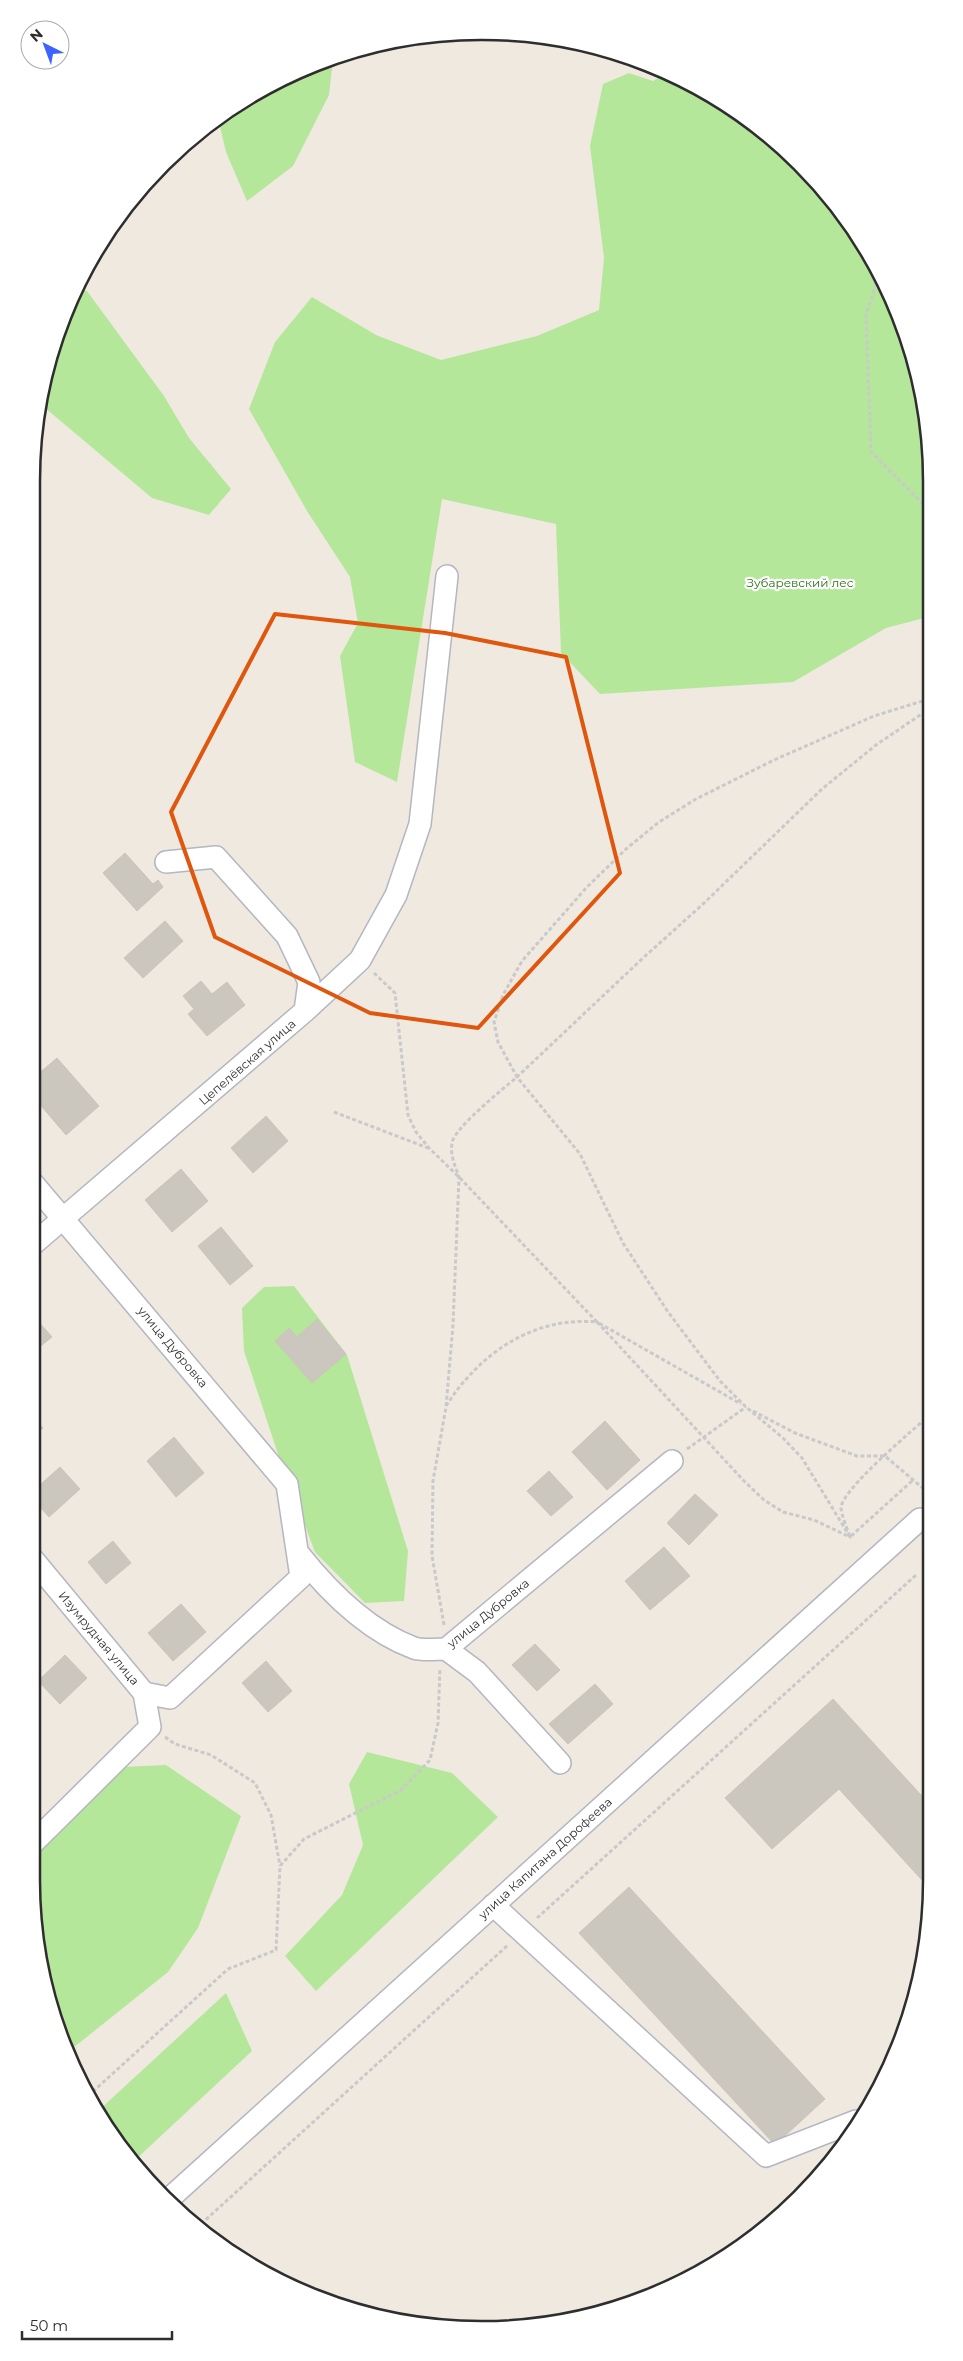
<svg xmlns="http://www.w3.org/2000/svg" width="963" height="2361" viewBox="0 0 963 2361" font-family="Montserrat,sans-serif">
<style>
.green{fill:#b5e79b}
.building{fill:#cbc7be;stroke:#cbc5b9}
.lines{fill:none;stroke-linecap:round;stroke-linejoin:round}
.minor-casing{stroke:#b4b6c1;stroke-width:24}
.path{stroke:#c9c9c9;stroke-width:3;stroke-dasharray:4 2.5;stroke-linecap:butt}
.minor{stroke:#fff;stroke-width:21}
.marked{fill:none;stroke:#df570e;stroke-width:4;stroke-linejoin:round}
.labels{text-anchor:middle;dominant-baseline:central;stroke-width:4.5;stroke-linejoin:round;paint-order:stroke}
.park-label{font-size:12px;fill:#2b7018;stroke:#fff}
.street-label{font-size:12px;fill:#2e2e2e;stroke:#fff}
.rim{fill:none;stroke:#2e2e2e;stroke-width:2.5}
</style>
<rect width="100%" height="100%" fill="#efe9e0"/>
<path class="green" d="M333,59l-4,36 -36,71 -46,35 -21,-49 -8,-34 64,-40z
M629,73l24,8 12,-7 67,33 88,78 77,124 31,113v195l-42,11 -93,54 -193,12 -39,-41 -5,-129 -114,-25 -45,283 -42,-20 -15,-106 18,-33 -8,-46 -43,-66 -58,-102 26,-67 37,-45 64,38 65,25 96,-24 62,-26 5,-52 -14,-112 13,-62z
M77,289l10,2 77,105 25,42 42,51 -22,26 -57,-17 -108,-91 11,-70z
M294,1286l53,69 61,196 -4,50 -39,2 -50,-51 -38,-101 -33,-100 -2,-43 22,-21z
M367,1752l85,21 46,44 -182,174 -31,-35 57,-61 21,-50 -14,-61z
M166,1765l75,51 -43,112 -30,44 -100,80 -13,-28 -24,-144v-47l47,-51 45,-15z
M226,1993l26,58 -119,111 -36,-50z"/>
<path class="building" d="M125,853l28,31 5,-4 5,7 -26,24 -34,-38z
M165,921l18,20 -40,37 -19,-20z
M201,981l11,13 15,-12 18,23 -38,31 -19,-22 6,-5 -11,-13z
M57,1058l42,48 -33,29 -35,-41v-14z
M266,1116l22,25 -35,32 -22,-25z
M181,1169l27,32 -36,31 -27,-32z
M221,1227l32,39 -23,19 -32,-39z
M31,1313l21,24 -21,17z
M317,1319l29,35 -34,29 -37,-42 14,-13 8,9z
M31,1414l12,14 -12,11z
M605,1421l35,39 -33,30 -35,-38z
M174,1437l30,36 -28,24 -29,-36z
M60,1467l20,22 -31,28 -18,-20v-4z
M549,1471l24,26 -22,19 -24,-25z
M695,1494l23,21 -29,30 -22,-22z
M113,1541l18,22 -25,21 -18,-22z
M664,1547l26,29 -40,34 -25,-29z
M181,1604l25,28 -33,29 -25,-28z
M535,1644l25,26 -23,21 -25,-26z
M65,1655l22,23 -27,26 -22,-23z
M266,1661l26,30 -24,21 -26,-29z
M595,1684l18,20 -45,40 -19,-20z
M833,1699l99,108 -2,82 -91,-100 -67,60 -47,-51z
M629,1887l196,212 -50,46 -196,-212z"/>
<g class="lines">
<g class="minor-casing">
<path id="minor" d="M305,1011l55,-51 36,-65 24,-71 27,-248
M31,1181l256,303 14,93 -131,121 -26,-5
M31,1246l274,-235 4,-29 -22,-46 -71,-79 -50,5
M298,1553c30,38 70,78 116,95 9,3 22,1 32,1l226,-188
M31,1557l113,136 6,34 -119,118
M446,1649l31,23 83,91
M493,1905l273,251 90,-35
M170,2198l750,-679"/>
</g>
<path class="path" d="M878,277l-12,38 5,137 57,57
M374,973l21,20 13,122 8,17 13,16 30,29 138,145 144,82
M334,1112l94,36
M446,1406c33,-52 87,-90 151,-84l147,159 20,19 19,12 31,8 36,17 -48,-79 -19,-20 -37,-31 -26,-26 -52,-69 -45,-69 -43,-89 -63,-77 126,-119 59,-53 120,-116 54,-44 53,-36
M753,1411l42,22 62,23h28l46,39
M687,1449l59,-42
M912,1481l-62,56c-3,-9 -8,-20 -9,-29 0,-18 73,-79 90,-94
M444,1625l-12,-69 1,-75 13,-74 7,-82 6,-148c-4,-11 -9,-22 -7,-34 2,-15 51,-54 65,-66l-19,-35 -4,-20 9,-27 19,-34 65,-74 39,-38 33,-27 37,-23 78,-39 100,-44 55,-17
M165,1737l10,7 36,11 44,28 16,32 9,51
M537,1918l379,-343
M88,2096l140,-127 48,-19 4,-84 24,-27 97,-49 29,-30 8,-37 2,-55
M201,2224l307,-279"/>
<use href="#minor" class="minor"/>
</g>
<path class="marked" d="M275,614l170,19 121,24 54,216 -142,155 -108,-15 -155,-76 -44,-125z"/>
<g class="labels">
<g class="park-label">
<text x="800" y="582">Зубаревский лес</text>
</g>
<g class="street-label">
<text transform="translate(247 1062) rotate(-41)">Цепелёвская улица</text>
<text transform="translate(173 1347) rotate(50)">улица Дубровка</text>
<text transform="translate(488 1613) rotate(-39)">улица Дубровка</text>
<text transform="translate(99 1638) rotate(50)">Изумрудная улица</text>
<text transform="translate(545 1858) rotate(-42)">улица Капитана Дорофеева</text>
</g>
</g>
<path d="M0 0H963V2361H0ZM481 40H482A441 441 0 0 1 923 481V1880A441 441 0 0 1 482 2321H481A441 441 0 0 1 40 1880V481A441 441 0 0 1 481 40Z" fill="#fff" fill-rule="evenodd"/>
<path class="rim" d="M481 40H482A441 441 0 0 1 923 481V1880A441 441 0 0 1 482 2321H481A441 441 0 0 1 40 1880V481A441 441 0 0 1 481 40Z"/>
<g transform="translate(45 45) rotate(318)"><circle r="24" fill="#ffffff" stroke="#ababab"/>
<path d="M0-4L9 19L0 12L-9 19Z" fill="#3d62ff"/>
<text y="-8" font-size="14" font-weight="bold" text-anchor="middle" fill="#2e2e2e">N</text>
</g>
<path d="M22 2331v8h150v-8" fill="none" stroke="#2e2e2e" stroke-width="2.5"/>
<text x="30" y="2331" font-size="15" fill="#2e2e2e" stroke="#ffffff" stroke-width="4" paint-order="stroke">50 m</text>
</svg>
